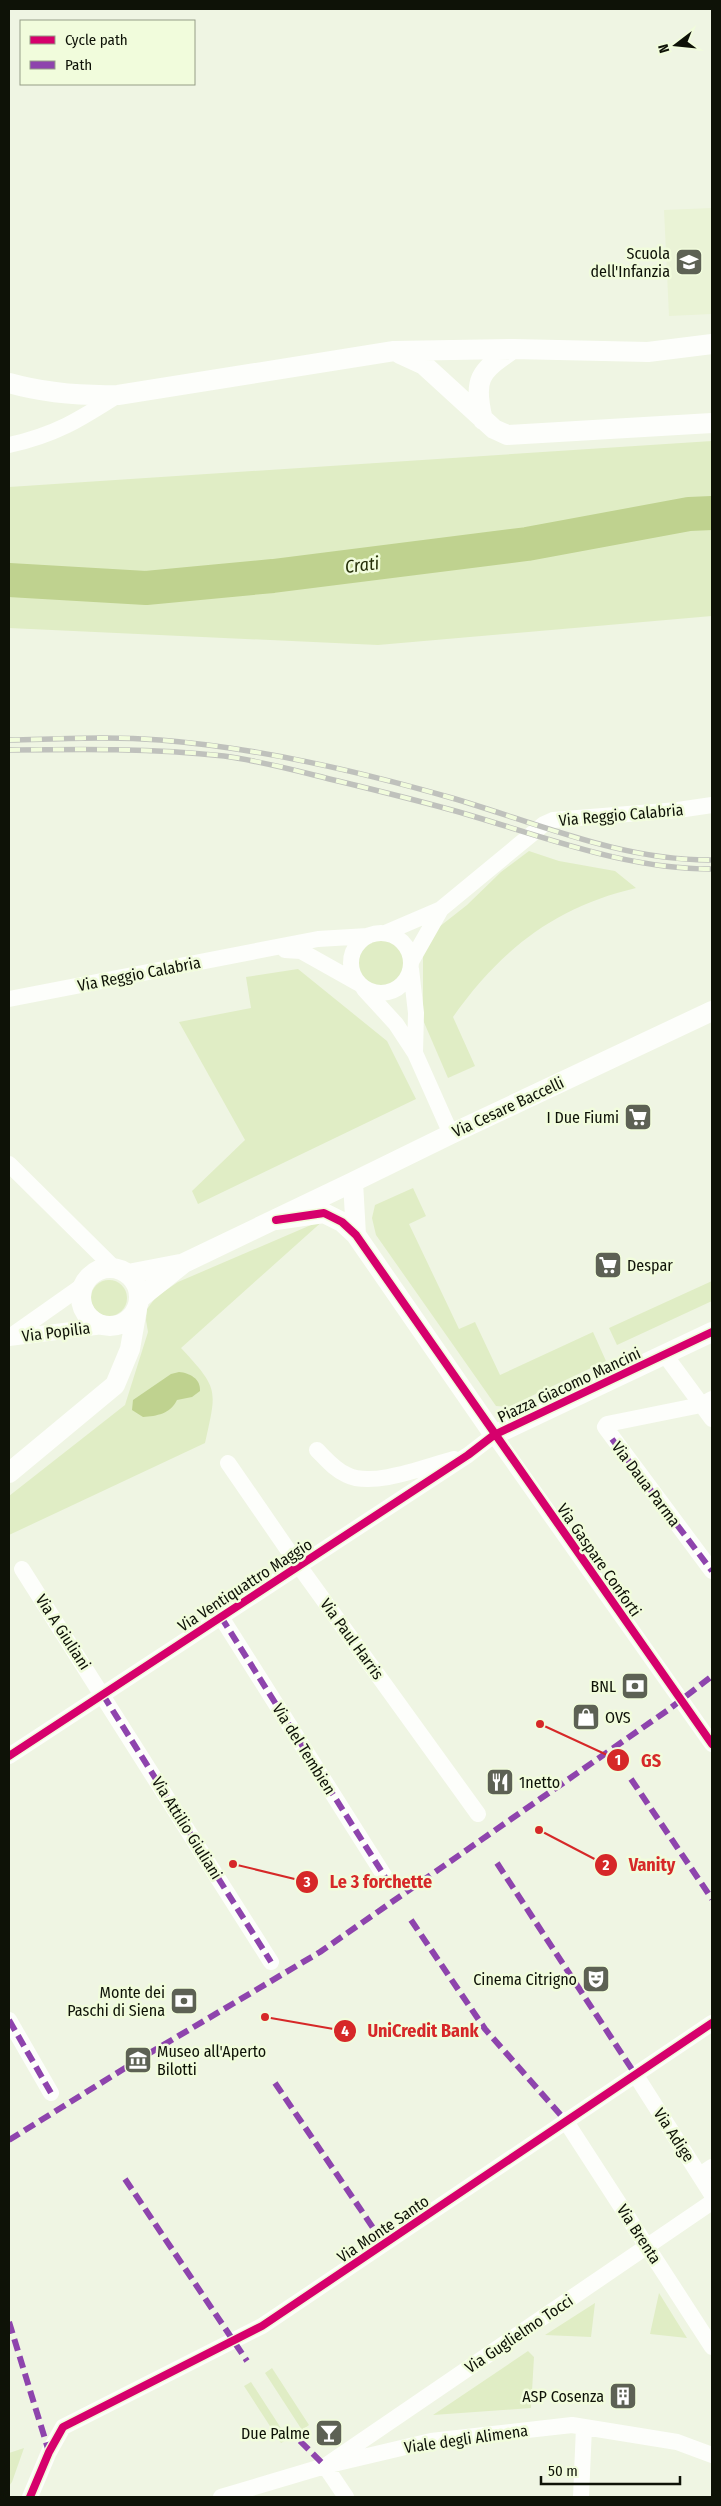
<svg xmlns="http://www.w3.org/2000/svg" width="721" height="2506" viewBox="0 0 721 2506" font-family="'Fira Sans Condensed',sans-serif">
<style>
.built{fill:#eaf3d6}
.green{fill:#e0edc5}
.water{fill:#bfd28f}
.lines{fill:none;stroke-linecap:round;stroke-linejoin:round}
.river{stroke:#bfd28f;stroke-width:34}
.minor{stroke:#fdfefb;stroke-width:16}
.tertiary{stroke:#fdfefb;stroke-width:20}
.rail-casing{stroke:#bfc1bc;stroke-width:5.5}
.rail{stroke:#f1fcdc;stroke-width:4;stroke-dasharray:11;stroke-linecap:butt}
.quiet{stroke:#8e44ad;stroke-width:6;stroke-dasharray:12 6;stroke-linecap:butt}
.cycleway-casing{stroke:#f1fcdc;stroke-width:11}
.cycleway{stroke:#d6006c;stroke-width:8}
.labels{text-anchor:middle;dominant-baseline:central;stroke-width:5;stroke-linejoin:round;paint-order:stroke}
.poi-label{font-size:16px;fill:#0e1207;stroke:#f1fcdc;text-anchor:end}
.street-label{font-size:16px;fill:#0e1207;stroke:#f1fcdc}
.water-label{font-size:18px;font-style:italic;fill:#242e08;stroke:#f1fcdc}
.leader{fill:none;stroke:#d62828;stroke-width:2}
.callout-dot{fill:#d62828;stroke:#f1fcdc;stroke-width:2}
.mark-label{font-size:15px;text-anchor:middle;font-weight:bold;fill:#fff}
.callout-label{font-size:18px;text-anchor:middle;font-weight:bold;fill:#d62828;stroke:#f1fcdc;stroke-width:5;stroke-linejoin:round;paint-order:stroke}
</style>
<rect width="100%" height="100%" fill="#eff5e3"/>
<path class="built" d="M712,208v106l-43,2 -5,-106z"/>
<path class="green" d="M712,441v175l-334,29 -369,-17v-141z
M529,851l30,10 56,10 21,17c-81,19 -136,62 -183,129l22,49 -27,12 -25,-58v-65l16,-28 28,-22 34,-33z
M358 963a24 24 0 1 1 48 0a24 24 0 1 1-48 0Z
M298,969l89,72 29,58 -218,105 -6,-13 53,-51 -66,-118 72,-14 -5,-31z
M413,1188l13,28 -17,8 50,105 16,-7 25,53 93,-43 13,29 -98,46 -12,-1 -120,-171 -4,-17 3,-13z
M325,1219l-144,129c38,41 36,41 24,95l-196,92v-39l116,-91 23,-73 -2,-12 1,-11 9,-12 22,-15z
M91 1298a18 18 0 1 1 36 0a18 18 0 1 1-36 0Z
M712,1281v20l-95,44 -8,-17z
M659,2293l28,45 -37,-4z
M595,2303l-4,34 -46,-2z
M528,2351l6,6 -3,51 -98,7z
M272,2368l37,57 -7,5 -37,-57z
M251,2382l37,57 -7,4 -37,-57z
M24,2448l-12,34 -3,4v-33z"/>
<path class="water" d="M179,1372c11,1 22,7 21,19l-8,6 -15,3c-7,14 -20,16 -34,17l-11,-7 1,-10 38,-26z"/>
<g class="lines">
<path class="river" d="M9,580l137,8 127,-12 254,-32 162,-30 23,-1"/>
<path class="minor" d="M9,445c46,-10 70,-25 109,-50
M351 963a30 30 0 1 1 60 0a30 30 0 1 1-60 0Z
M385,933l56,-24 103,-85 9,-4 125,-10 34,-5
M285,950l16,1 57,32
M412,960l29,-51
M411,969l5,44 -1,40
M364,989l32,35 19,29 36,81
M9,999l309,-60 50,-3
M9,1164l105,104
M11,1336l71,-50
M9,1338l94,-12
M665,1355l47,64
M712,1399l-11,6 -94,19 -2,3 107,144
M317,1450c9,9 18,20 30,25 26,13 80,-9 107,-16
M228,1463l71,103 179,248
M22,1569l249,393
M221,1617l166,263
M9,1756l459,-301 26,-20 218,309
M9,2020l42,73
M635,2074l77,121
M565,2120l147,227
M700,2175l12,-8
M30,2497l19,-45 14,-25 199,-101 450,-303
M221,2497l104,-31 106,-25 141,-16 105,17 35,13
M346,2497l-21,-31 387,-264
M581,2497l3,-70"/>
<path class="tertiary" d="M400,354l24,11 70,64 13,6 205,-12
M9,383c36,10 71,13 109,12l276,-44 119,-2 135,3 64,-8
M483,420c-10,-41 -4,-48 30,-71
M276,1220l48,-7 18,9 14,13 138,200 218,-103
M356,1235l-3,-53 98,-48 261,-123
M81 1297a29 29 0 1 1 58 0a29 29 0 1 1-58 0Z
M128,1274l52,-10
M139,1299l45,-36 169,-81
M9,1473l106,-88 15,-36 7,-40"/>
<g class="rail-casing">
<path id="rail" d="M9,740c50,-1 101,-4 151,0 99,8 197,31 292,58 85,25 170,63 260,62
M9,750c72,-1 143,-2 215,6 38,5 77,16 114,25 37,9 74,18 110,28 88,24 171,60 264,60"/>
</g>
<use href="#rail" class="rail"/>
<path class="quiet" d="M612,1439l100,132
M221,1617l166,263
M103,1695l168,267
M631,1779l81,120
M497,1863l138,211
M411,1920l74,109 80,91
M9,2020l42,73
M275,2083l109,161
M9,2140l129,-80 182,-108 348,-242 44,-34
M125,2179l122,182
M9,2322l40,130
M300,2441l25,25"/>
<g class="cycleway-casing">
<path id="cycleway" d="M276,1220l48,-7 18,9 14,13 356,509
M9,1756l459,-301 26,-20 218,-103
M30,2497l19,-45 14,-25 199,-101 450,-303"/>
</g>
<use href="#cycleway" class="cycleway"/>
</g>
<defs>
<g id="school-square" transform="scale(1.4375)"><rect x="-9" y="-9" width="18" height="18" rx="4" fill="#5d6154" stroke="#f1fcdc"/><path d="M0-5L7-2L0 1L-7-2ZM-4 1L0 2.5L4 1V4Q0 6-4 4Z" fill="#fff"/></g>
<g id="supermarket-square" transform="scale(1.4375)"><rect x="-9" y="-9" width="18" height="18" rx="4" fill="#5d6154" stroke="#f1fcdc"/><path d="M-6-5.5h2.5l.6 2H6L4.5 2H-2.5L-4.4-4H-6ZM-1.5 3.2a1.3 1.3 0 1 0 .1 0ZM3 3.2a1.3 1.3 0 1 0 .1 0Z" fill="#fff"/></g>
<g id="bank-square" transform="scale(1.4375)"><rect x="-9" y="-9" width="18" height="18" rx="4" fill="#5d6154" stroke="#f1fcdc"/><path d="M-6-4H6V4H-6ZM0-2.3a2.3 2.3 0 1 0 0 4.6a2.3 2.3 0 1 0 0-4.6Z" fill="#fff"/></g>
<g id="shop-square" transform="scale(1.4375)"><rect x="-9" y="-9" width="18" height="18" rx="4" fill="#5d6154" stroke="#f1fcdc"/><path d="M-5-2.5h2.3a2.7 3.5 0 0 1 5.4 0H5L5.5 6h-11ZM-1.5-2.5h3a1.5 2.3 0 0 0-3 0Z" fill="#fff"/></g>
<g id="restaurant-square" transform="scale(1.4375)"><rect x="-9" y="-9" width="18" height="18" rx="4" fill="#5d6154" stroke="#f1fcdc"/><path d="M-5-6h1v4h1v-4h1v4h1v-4h1v5L-1.5 .5V6h-2V.5L-5-1ZM5-6V6H3V1.5H1.5Q1.5-4 5-6Z" fill="#fff"/></g>
<g id="theatre-square" transform="scale(1.4375)"><rect x="-9" y="-9" width="18" height="18" rx="4" fill="#5d6154" stroke="#f1fcdc"/><path d="M-5-5.5Q0-4 5-5.5V0Q5 5 0 6Q-5 5-5 0ZM-3.3-2.5H-1v1.5H-3.3ZM1-2.5H3.3v1.5H1ZM-2.8 1Q0 5.5 2.8 1Z" fill="#fff"/></g>
<g id="museum-square" transform="scale(1.4375)"><rect x="-9" y="-9" width="18" height="18" rx="4" fill="#5d6154" stroke="#f1fcdc"/><path d="M0-6L6-3V-2H-6V-3ZM-5-1h2V3h-2ZM-1-1h2V3h-2ZM3-1h2V3H3ZM-6 4H6V6H-6Z" fill="#fff"/></g>
<g id="building-square" transform="scale(1.4375)"><rect x="-9" y="-9" width="18" height="18" rx="4" fill="#5d6154" stroke="#f1fcdc"/><path d="M-4-6H4V6H1V3H-1V6H-4ZM-2.5-4.3h1.7v1.8h-1.7ZM.8-4.3h1.7v1.8H.8ZM-2.5-1h1.7V.8h-1.7ZM.8-1h1.7V.8H.8Z" fill="#fff"/></g>
<g id="bar-square" transform="scale(1.4375)"><rect x="-9" y="-9" width="18" height="18" rx="4" fill="#5d6154" stroke="#f1fcdc"/><path d="M-6-5H6L.8 .8V4.5H3.5V6h-7V4.5H-.8V.8Z" fill="#fff"/></g>
</defs>
<g fill-rule="evenodd">
<use href="#school-square" x="689" y="262"/>
<use href="#supermarket-square" x="638" y="1117"/>
<use href="#supermarket-square" x="608" y="1265"/>
<use href="#bank-square" x="635" y="1686"/>
<use href="#shop-square" x="586" y="1717"/>
<use href="#restaurant-square" x="500" y="1782"/>
<use href="#theatre-square" x="596" y="1979"/>
<use href="#bank-square" x="184" y="2001"/>
<use href="#museum-square" x="138" y="2060"/>
<use href="#building-square" x="623" y="2396"/>
<use href="#bar-square" x="329" y="2433"/>
</g>
<g class="labels">
<g class="poi-label">
<text x="670" y="253">Scuola<tspan x="670" dy="18">dell'Infanzia</tspan></text>
<text x="619" y="1117">I Due Fiumi</text>
<text x="627" y="1265" text-anchor="start">Despar</text>
<text x="616" y="1686">BNL</text>
<text x="605" y="1717" text-anchor="start">OVS</text>
<text x="519" y="1782" text-anchor="start">1netto</text>
<text x="577" y="1979">Cinema Citrigno</text>
<text x="165" y="1992">Monte dei<tspan x="165" dy="18">Paschi di Siena</tspan></text>
<text x="157" y="2051" text-anchor="start">Museo all'Aperto<tspan x="157" dy="18">Bilotti</tspan></text>
<text x="604" y="2396">ASP Cosenza</text>
<text x="310" y="2433">Due Palme</text>
</g>
<g class="street-label">
<text transform="translate(621 815) rotate(-5)">Via Reggio Calabria</text>
<text transform="translate(139 974) rotate(-11)">Via Reggio Calabria</text>
<text transform="translate(508 1107) rotate(-25)">Via Cesare Baccelli</text>
<text transform="translate(56 1332) rotate(-7)">Via Popilia</text>
<text transform="translate(569 1385) rotate(-25)">Piazza Giacomo Mancini</text>
<text transform="translate(646 1484) rotate(53)">Via Daua Parma</text>
<text transform="translate(599 1560) rotate(55)">Via Gaspare Conforti</text>
<text transform="translate(245 1585) rotate(-33)">Via Ventiquattro Maggio</text>
<text transform="translate(63 1632) rotate(57)">Via A Giuliani</text>
<text transform="translate(352 1639) rotate(54)">Via Paul Harris</text>
<text transform="translate(304 1749) rotate(58)">Via del Tembien</text>
<text transform="translate(187 1828) rotate(58)">Via Attilio Giuliani</text>
<text transform="translate(674 2135) rotate(57)">Via Adige</text>
<text transform="translate(383 2229) rotate(-34)">Via Monte Santo</text>
<text transform="translate(639 2234) rotate(57)">Via Brenta</text>
<text transform="translate(519 2334) rotate(-34)">Via Guglielmo Tocci</text>
<text transform="translate(466 2439) rotate(-8)">Viale degli Alimena</text>
</g>
<g class="water-label">
<text transform="translate(362 565) rotate(-7)">Crati</text>
</g>
</g>
<path class="leader" d="M540 1724L618 1760M539 1830L606 1865M233 1864L307 1882M265 2017L345 2031"/>
<g class="callout-dot">
<circle cx="540" cy="1724" r="5"/>
<circle cx="539" cy="1830" r="5"/>
<circle cx="233" cy="1864" r="5"/>
<circle cx="265" cy="2017" r="5"/>
<circle cx="618" cy="1760" r="12"/>
<circle cx="606" cy="1865" r="12"/>
<circle cx="307" cy="1882" r="12"/>
<circle cx="345" cy="2031" r="12"/>
</g>
<g class="mark-label">
<text x="618" y="1765">1</text>
<text x="606" y="1870">2</text>
<text x="307" y="1887">3</text>
<text x="345" y="2036">4</text>
</g>
<g class="callout-label">
<text x="651" y="1767">GS</text>
<text x="652" y="1871">Vanity</text>
<text x="381" y="1888">Le 3 forchette</text>
<text x="423" y="2037">UniCredit Bank</text>
</g>
<rect width="721" height="2506" fill="none" stroke="#0e1207" stroke-width="20"/>
<rect x="20" y="20" width="175" height="65" fill="#f1fcdc" stroke="#969e87"/>
<rect x="30" y="36" width="25" height="8" fill="#d6006c" stroke="#969e87"/>
<text x="65" y="45" font-size="15" fill="#0e1207">Cycle path</text>
<rect x="30" y="61" width="25" height="8" fill="#8e44ad" stroke="#969e87"/>
<text x="65" y="70" font-size="15" fill="#0e1207">Path</text>
<g transform="translate(676 45) rotate(254)" stroke="#f1fcdc" stroke-width="4" paint-order="stroke">
<path d="M0-4L9 19L0 12L-9 19Z" fill="#0e1207"/>
<text y="-8" font-size="14" font-weight="bold" text-anchor="middle" fill="#0e1207">N</text>
</g>
<path d="M541 2476v8h139v-8" fill="none" stroke="#0e1207" stroke-width="2.5"/>
<text x="548" y="2476" font-size="15" fill="#0e1207" stroke="#f1fcdc" stroke-width="4" paint-order="stroke">50 m</text>
</svg>
